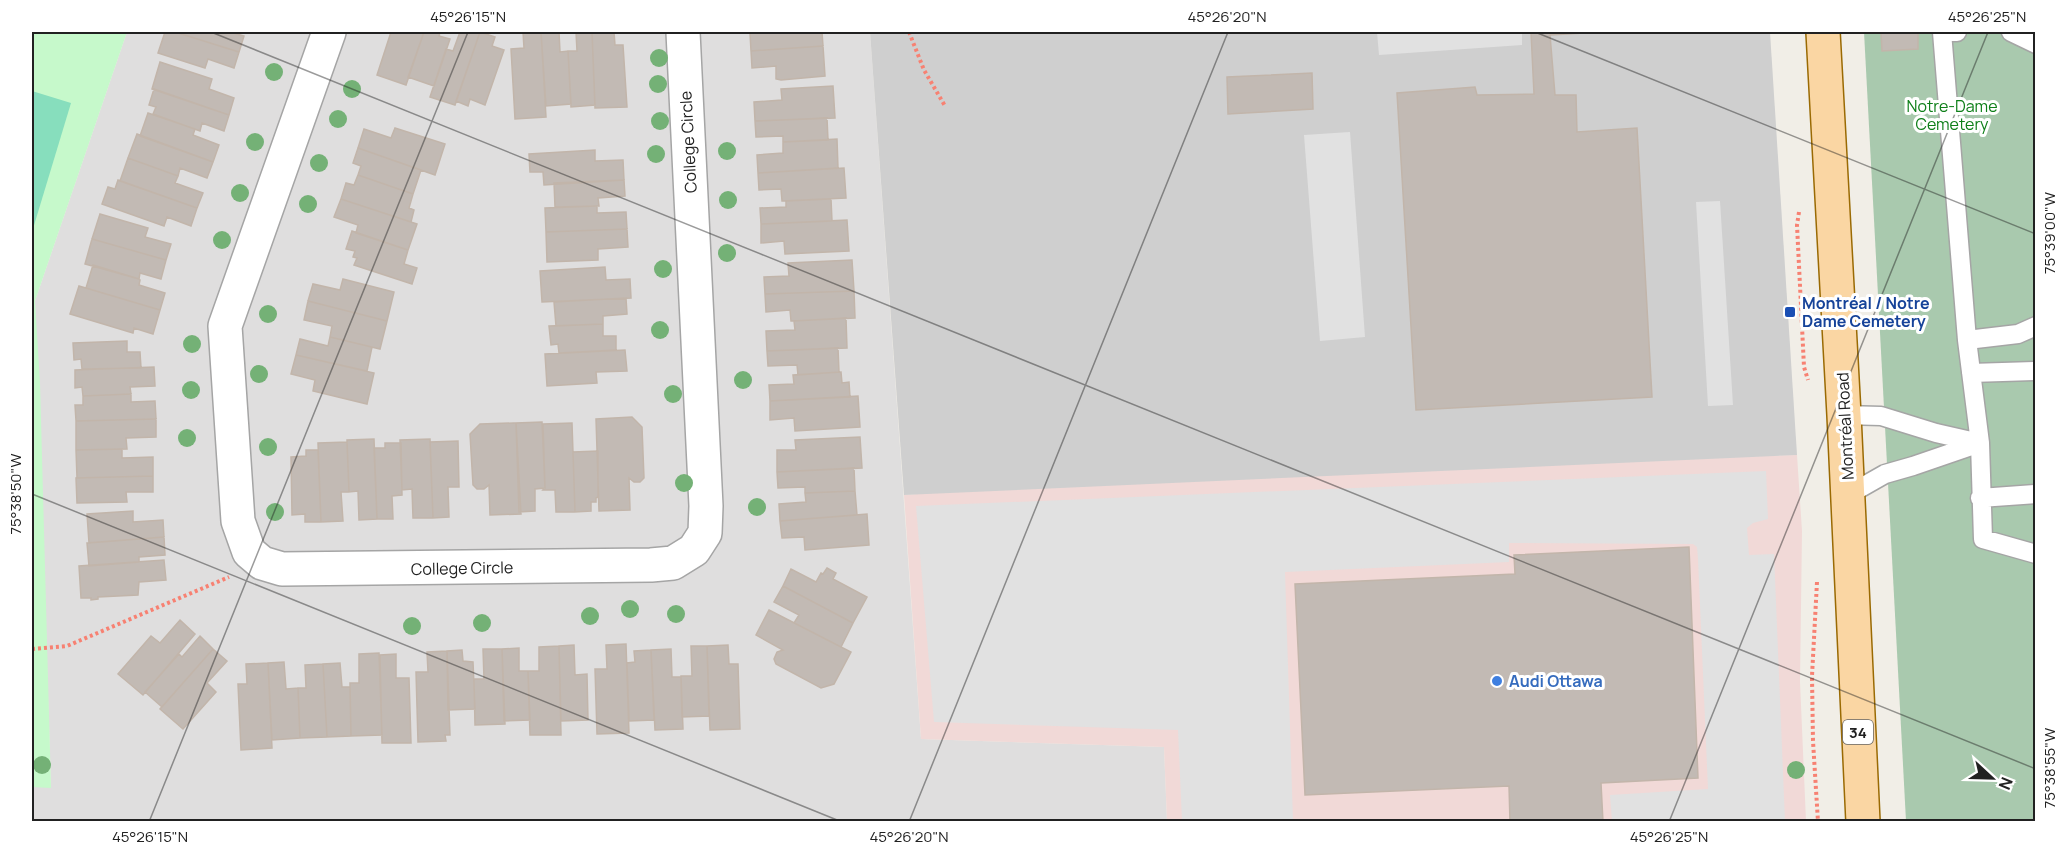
<svg xmlns="http://www.w3.org/2000/svg" width="2067" height="853" viewBox="0 0 2067 853" font-family="Manrope,sans-serif">
<style>
.residential{fill:#dfdede}
.commercial{fill:#f1d9d7}
.religious{fill:#cfcfcf}
.cemetery{fill:#a9c9ae}
.park{fill:#c6f9cb}
.pitch{fill:#87debd}
.parking{fill:#e1e1e1}
.building{fill:#c2bab4;stroke:#c2b5aa;stroke-width:1.5}
.lines{fill:none;stroke-linecap:round;stroke-linejoin:round}
.service-casing{stroke:#a5a5a5;stroke-width:21}
.minor-casing{stroke:#a5a5a5;stroke-width:36}
.primary-casing{stroke:#9a6a03;stroke-width:36}
.path{stroke:#f78172;stroke-width:4;stroke-dasharray:3 3;stroke-linecap:butt}
.service{stroke:#fff;stroke-width:18}
.minor{stroke:#fff;stroke-width:33}
.primary{stroke:#fad6a3;stroke-width:33}
.tree{fill:#74b176}
.ticks{fill:none;stroke:#212121;stroke-width:1.5;stroke-opacity:0.45}
.transit-dot{fill:#1a4fb4;stroke:#fff;stroke-width:2}
.shop-dot{fill:#3f7fe0;stroke:#fff;stroke-width:2}
.labels{text-anchor:middle;dominant-baseline:central;stroke-width:6;stroke-linejoin:round;paint-order:stroke}
.shield{fill:#fff;stroke:#646464;stroke-width:1.5}
.shield-label{font-size:15px;font-weight:bold;fill:#212121}
.park-label{font-size:16px;fill:#0e7f19;stroke:#fff}
.street-label{font-size:16px;fill:#212121;stroke:#fff}
.transit-label{font-size:16px;font-weight:bold;fill:#164399;stroke:#fff;text-anchor:start}
.shop-label{font-size:16px;font-weight:bold;fill:#366cbe;stroke:#fff;text-anchor:start}
.neatline{fill:none;stroke:#212121;stroke-width:2}
.ticks-label{font-size:15px;text-anchor:middle;fill:#212121}
</style>
<rect width="100%" height="100%" fill="#f1eee7"/>
<path class="residential" d="M127,32h743l51,707 243,8 3,74 -1135,1v-35h19l-16,-486z"/>
<path class="commercial" d="M1797,455l5,76 -2,151 6,139h-639l-3,-74 -243,-8 -17,-244 321,-23z"/>
<path class="religious" d="M870,32h900l27,423 -893,40z"/>
<path class="cemetery" d="M1864,32h171v789h-129z"/>
<path class="park" d="M32,32h95l-92,269 5,82 11,405 -19,-1z"/>
<path class="pitch" d="M32,91l39,12 -39,129z"/>
<path class="parking" d="M1377,32h145v13l-143,10z
M1350,132l15,205 -45,4 -16,-206z
M1720,201l13,204 -25,1 -12,-204z
M1766,471l2,48 -15,4 -6,5 2,27 25,-1 11,267h-173l-2,-26 98,-6 -10,-230 -1,-12 -4,-3 -184,-1v19l-224,10 8,249h-111l-4,-91 -244,-8 -18,-216z"/>
<path class="building" d="M165,32h10l64,20 -5,16 -26,-9 -3,9 -47,-15z
M175,32h55l14,4 -5,16z
M391,32h33l-18,53 -29,-10z
M424,32h16l-1,4 11,3 -16,47 -26,-9z
M460,32h20l-25,73 -25,-8 16,-48 7,2z
M480,32l15,5 -3,9 12,4 -19,55 -15,-6 -2,7 -12,-5z
M523,32h18l5,85 -31,2 -4,-70 13,-1z
M541,32h18l1,20 8,-1 3,53 -25,2z
M576,32h16l3,73 -24,2 -3,-56h9z
M592,32h22l1,13h8l4,62 -32,1z
M775,32h47l1,14 -72,5 -1,-18z
M1531,32h70l-51,3 5,60h21l1,37 60,-4 15,269 -236,13 -19,-317 78,-6 2,8 57,-1z
M1881,32h37v17l-36,2z
M823,46l2,30 -44,4 -5,-1v-13l-24,2 -1,-17z
M160,62l52,17 -3,10 25,9 -5,17 -77,-26z
M1312,73l1,36 -85,5 -1,-37z
M833,86l2,32 -80,3 -1,-19 28,-2 -1,-11z
M154,89l75,26 -5,16 -22,-8 -2,8 -47,-17 3,-7 -7,-2z
M148,113l47,16 -2,6 26,10 -6,17 -73,-26z
M827,118l1,22 -45,2v-6l-27,1 -1,-16z
M395,128l50,16 -10,31 -77,-27 6,-19 27,9z
M137,134l76,28 -6,16 -27,-10 -2,8 -50,-18z
M837,139l1,29 -80,5 -1,-18 26,-2v-11z
M358,148l63,22 -8,24 -55,-19 3,-9 -8,-3z
M595,150v11l28,-1 1,20 -80,5 -1,-13h-13l-1,-18z
M128,158l50,18 -3,7 28,10 -6,15 -77,-27z
M844,168l2,30 -64,3 -1,-12 -22,1 -1,-17z
M358,175l55,19 -4,14 5,2 -3,12 -70,-23 5,-16 8,2z
M118,180l79,28 -6,18 -24,-9 -3,9 -62,-22 6,-17 7,2z
M624,180l1,16 -27,2 1,8 -44,1 -1,-24z
M341,199l76,25 -9,26 -52,-17 2,-8 -24,-8z
M831,199l1,22 -71,3 -1,-16 26,-1v-6z
M597,206v7l29,-1 1,17 -81,3 -1,-24z
M100,214l48,14 -3,9 26,7 -5,16 -74,-21z
M847,220l2,31 -64,3 -1,-13 -23,2v-19z
M627,229l1,18 -30,2v11l-51,2 -1,-30z
M352,231l56,19 -4,14 13,4 -5,16 -58,-19 3,-7 -4,-1 2,-6 -9,-2z
M92,239l74,21 -5,19 -21,-6 -1,6 -54,-15z
M852,260l2,31 -89,3 -1,-17 25,-1 -1,-13z
M93,265l46,14 1,1 -1,5 26,8 -5,17 -74,-22z
M605,267l1,13 24,-1 1,19 -89,4 -2,-31z
M343,279l51,13 -7,29 -79,-20 5,-17 27,6z
M79,286l81,24 -7,24 -19,-6 -1,5 -63,-19z
M854,291l1,27 -64,3 -1,-11 -24,2 -1,-18z
M626,298l1,16 -24,2v8l-47,2 -2,-24z
M308,301l79,20 -7,28 -50,-12 2,-11 -28,-6z
M846,318l1,30 -80,3 -1,-20 29,-1 -1,-9z
M603,324v12h13v14l-57,3 -1,-9 -7,1 -2,-19z
M330,337l42,10 -5,24 -71,-16 4,-16 28,7z
M127,341v11h13l1,16 -59,1 -1,-10 -7,1 -1,-17z
M838,348l1,24 -41,3 -1,-10 -29,1 -1,-15z
M625,350l2,21 -31,1 1,11 -50,3 -2,-32z
M296,355l78,18 -7,31 -54,-13 2,-11 -24,-6z
M154,367l1,19 -25,1 1,7 -48,2 -1,-9 -7,1v-18z
M841,372l1,11 7,-1 1,15 -80,4 -1,-16 25,-1 -1,-9z
M131,394v8l24,-1 1,18 -80,2 -1,-16h8v-9z
M858,396l2,31 -65,4 -1,-13 -24,2v-19z
M632,417l10,10 2,51 -4,4h-6l-5,-4 1,32 -31,1 -3,-92z
M156,419v18l-30,1 1,11 -51,1v-29z
M542,422l3,66 -10,1v22l-16,1 -3,-89z
M514,423h2l5,91 -31,1 -1,-30 -5,4h-7l-4,-4 -3,-51 10,-10z
M572,423l3,89h-19l-1,-22h-12l2,-2 -2,-64z
M860,437l2,31 -85,4v-22h19l-1,-10z
M374,439l3,80 -18,1 -1,-29 -9,1 -2,-52z
M430,439l3,79h-20l-1,-29 -10,1 -2,-50z
M458,441l1,46h-11l1,30 -16,1 -3,-76z
M347,442l2,50h-8l2,29 -22,1 -3,-79z
M385,443h16l1,52 -10,1 1,23h-16l-3,-71h11z
M122,449v9l31,-1v19l-76,2 -1,-28z
M306,450h12l3,72h-16v-8l-13,1 -1,-58 15,-1z
M598,451v46l-2,1v4h-5v9l-16,1 -2,-60z
M854,468l1,23 -50,2v-6l-27,1 -1,-16z
M153,476v16h-27l1,10 -50,1 -1,-25z
M855,491l2,24 -77,6 -1,-17 27,-2 -1,-9z
M133,511v11l30,-2 1,17 -75,6 -2,-29z
M867,514l2,31 -64,5 -1,-13 -22,1 -2,-17z
M164,537l1,18 -26,2v5l-50,4 -2,-23z
M1689,547l9,231 -97,5 2,39h-93l-1,-36 -204,9 -10,-211 220,-10 -1,-19z
M164,560l2,20 -27,2 -1,13 -40,2v2l-7,1v-2h-10l-2,-32z
M827,568l9,5 -3,6 34,18 -14,26 -70,-37 8,-17 25,13 5,-9 2,1z
M783,586l70,37 -12,24 -47,-24 5,-8 -25,-13z
M769,610l82,42 -17,32 -13,4 -45,-24 -2,-5 3,-7 6,-2 -27,-15z
M180,620l15,14 -52,61 -25,-21 33,-38 9,7z
M200,636l13,13 -51,58 -17,-15 34,-38 3,3z
M626,644l3,89 -32,1 -2,-65h12l-1,-24z
M574,645l1,30 12,-1 1,46 -27,1 -2,-75z
M728,645l1,19h9l2,65 -30,1 -3,-84z
M559,646l2,89h-31l-2,-64h11v-24z
M691,646h16l2,70 -27,1 -1,-41h11z
M519,648v23h9l2,49 -26,1 -2,-72z
M213,649l14,12 -20,22 9,9 -33,37 -23,-20z
M483,649h19l3,75 -30,1 -1,-46h10z
M671,649l1,28h9l2,52 -28,1 -4,-80z
M462,650l1,11 10,1 2,47 -27,1 -1,-59z
M651,650l3,70 -25,1 -2,-58 8,-1 -1,-11z
M447,651l3,84h-5l1,6 -28,1 -2,-70h12l-1,-20z
M379,653l3,82 -31,1 -1,-53h9v-29z
M396,654v24h13l2,65h-29l-2,-88z
M284,662l2,27 12,-1 2,50 -28,2 -4,-77z
M268,663l4,85 -31,2 -3,-66h9l-1,-20z
M340,663l2,24h8l1,49 -24,1 -4,-73z
M323,664l4,73 -27,1 -2,-50h8l-1,-23z"/>
<g class="lines">
<g class="service-casing">
<path id="service" d="M1957,32h-15l25,308 13,103 3,96 53,15
M2011,32l25,12
M1967,340l51,-6 18,-8
M1971,373l65,-2
M1844,415l37,1 55,17 44,10
M1848,495l37,-21 28,-8 67,-23
M1980,498l56,-4"/>
</g>
<g class="minor-casing">
<path id="minor" d="M329,32l-104,294 13,195 11,31 13,11 20,6 369,-4 22,-2 21,-13 11,-17 1,-27 -23,-474"/>
</g>
<g class="primary-casing">
<path id="primary" d="M1823,32l21,383 19,407"/>
</g>
<path class="path" d="M909,32l15,38 21,36
M1799,212l-2,13 7,142 4,13
M1817,582l-5,94 1,65 5,81
M32,649l35,-3 162,-69"/>
<use href="#service" class="service"/>
<use href="#minor" class="minor"/>
<use href="#primary" class="primary"/>
</g>
<g class="tree">
<circle cx="659" cy="58" r="9"/>
<circle cx="274" cy="72" r="9"/>
<circle cx="658" cy="84" r="9"/>
<circle cx="352" cy="89" r="9"/>
<circle cx="338" cy="119" r="9"/>
<circle cx="660" cy="121" r="9"/>
<circle cx="255" cy="142" r="9"/>
<circle cx="727" cy="151" r="9"/>
<circle cx="656" cy="154" r="9"/>
<circle cx="319" cy="163" r="9"/>
<circle cx="240" cy="193" r="9"/>
<circle cx="728" cy="200" r="9"/>
<circle cx="308" cy="204" r="9"/>
<circle cx="222" cy="240" r="9"/>
<circle cx="727" cy="253" r="9"/>
<circle cx="663" cy="269" r="9"/>
<circle cx="268" cy="314" r="9"/>
<circle cx="660" cy="330" r="9"/>
<circle cx="192" cy="344" r="9"/>
<circle cx="259" cy="374" r="9"/>
<circle cx="743" cy="380" r="9"/>
<circle cx="191" cy="390" r="9"/>
<circle cx="673" cy="394" r="9"/>
<circle cx="187" cy="438" r="9"/>
<circle cx="268" cy="447" r="9"/>
<circle cx="684" cy="483" r="9"/>
<circle cx="757" cy="507" r="9"/>
<circle cx="275" cy="512" r="9"/>
<circle cx="630" cy="609" r="9"/>
<circle cx="676" cy="614" r="9"/>
<circle cx="590" cy="616" r="9"/>
<circle cx="482" cy="623" r="9"/>
<circle cx="412" cy="626" r="9"/>
<circle cx="42" cy="765" r="9"/>
<circle cx="1796" cy="770" r="9"/>
</g>
<path class="ticks" d="M211,32l1825,737M1535,32l501,202M32,494l810,328M149,822l319,-790M909,822l319,-790M1669,822l319,-790"/>
<rect class="transit-dot" x="1784" y="306" width="12" height="12" rx="3"/>
<circle class="shop-dot" cx="1497" cy="681" r="6"/>
<g class="labels">
<rect class="shield" x="1843" y="720" width="30" height="24" rx="4.5"/>
<g class="shield-label">
<text x="1858" y="732">34</text>
</g>
<g class="park-label">
<text x="1952" y="106">Notre-Dame<tspan x="1952" dy="18">Cemetery</tspan></text>
</g>
<g class="street-label">
<text transform="translate(688 142) rotate(-93)">College Circle</text>
<text transform="translate(1845 426) rotate(-93)">Montréal Road</text>
<text transform="translate(462 568) rotate(-1)">College Circle</text>
</g>
<g class="transit-label">
<text x="1802" y="303">Montréal / Notre<tspan x="1802" dy="18">Dame Cemetery</tspan></text>
</g>
<g class="shop-label">
<text x="1509" y="681">Audi Ottawa</text>
</g>
</g>
<rect width="2067" height="853" fill="none" stroke="#ffffff" stroke-width="66"/>
<g transform="translate(1992 778) rotate(112)" stroke="#ffffff" stroke-width="4.5" paint-order="stroke">
<path d="M0-4.5L10 22L0 15L-10 22Z" fill="#212121"/>
<text y="-9" font-size="16" font-weight="bold" text-anchor="middle" fill="#212121">N</text>
</g>
<rect x="33" y="33" width="2001" height="787" class="neatline"/>
<g class="ticks-label">
<text x="468" y="22">45°26'15"N</text>
<text x="1227" y="22">45°26'20"N</text>
<text x="1987" y="22">45°26'25"N</text>
<text transform="translate(2050 233) rotate(-90)" y="5">75°39'00"W</text>
<text transform="translate(16 494) rotate(-90)" y="5">75°38'50"W</text>
<text transform="translate(2050 768) rotate(-90)" y="5">75°38'55"W</text>
<text x="150" y="842">45°26'15"N</text>
<text x="909" y="842">45°26'20"N</text>
<text x="1669" y="842">45°26'25"N</text>
</g>
</svg>
